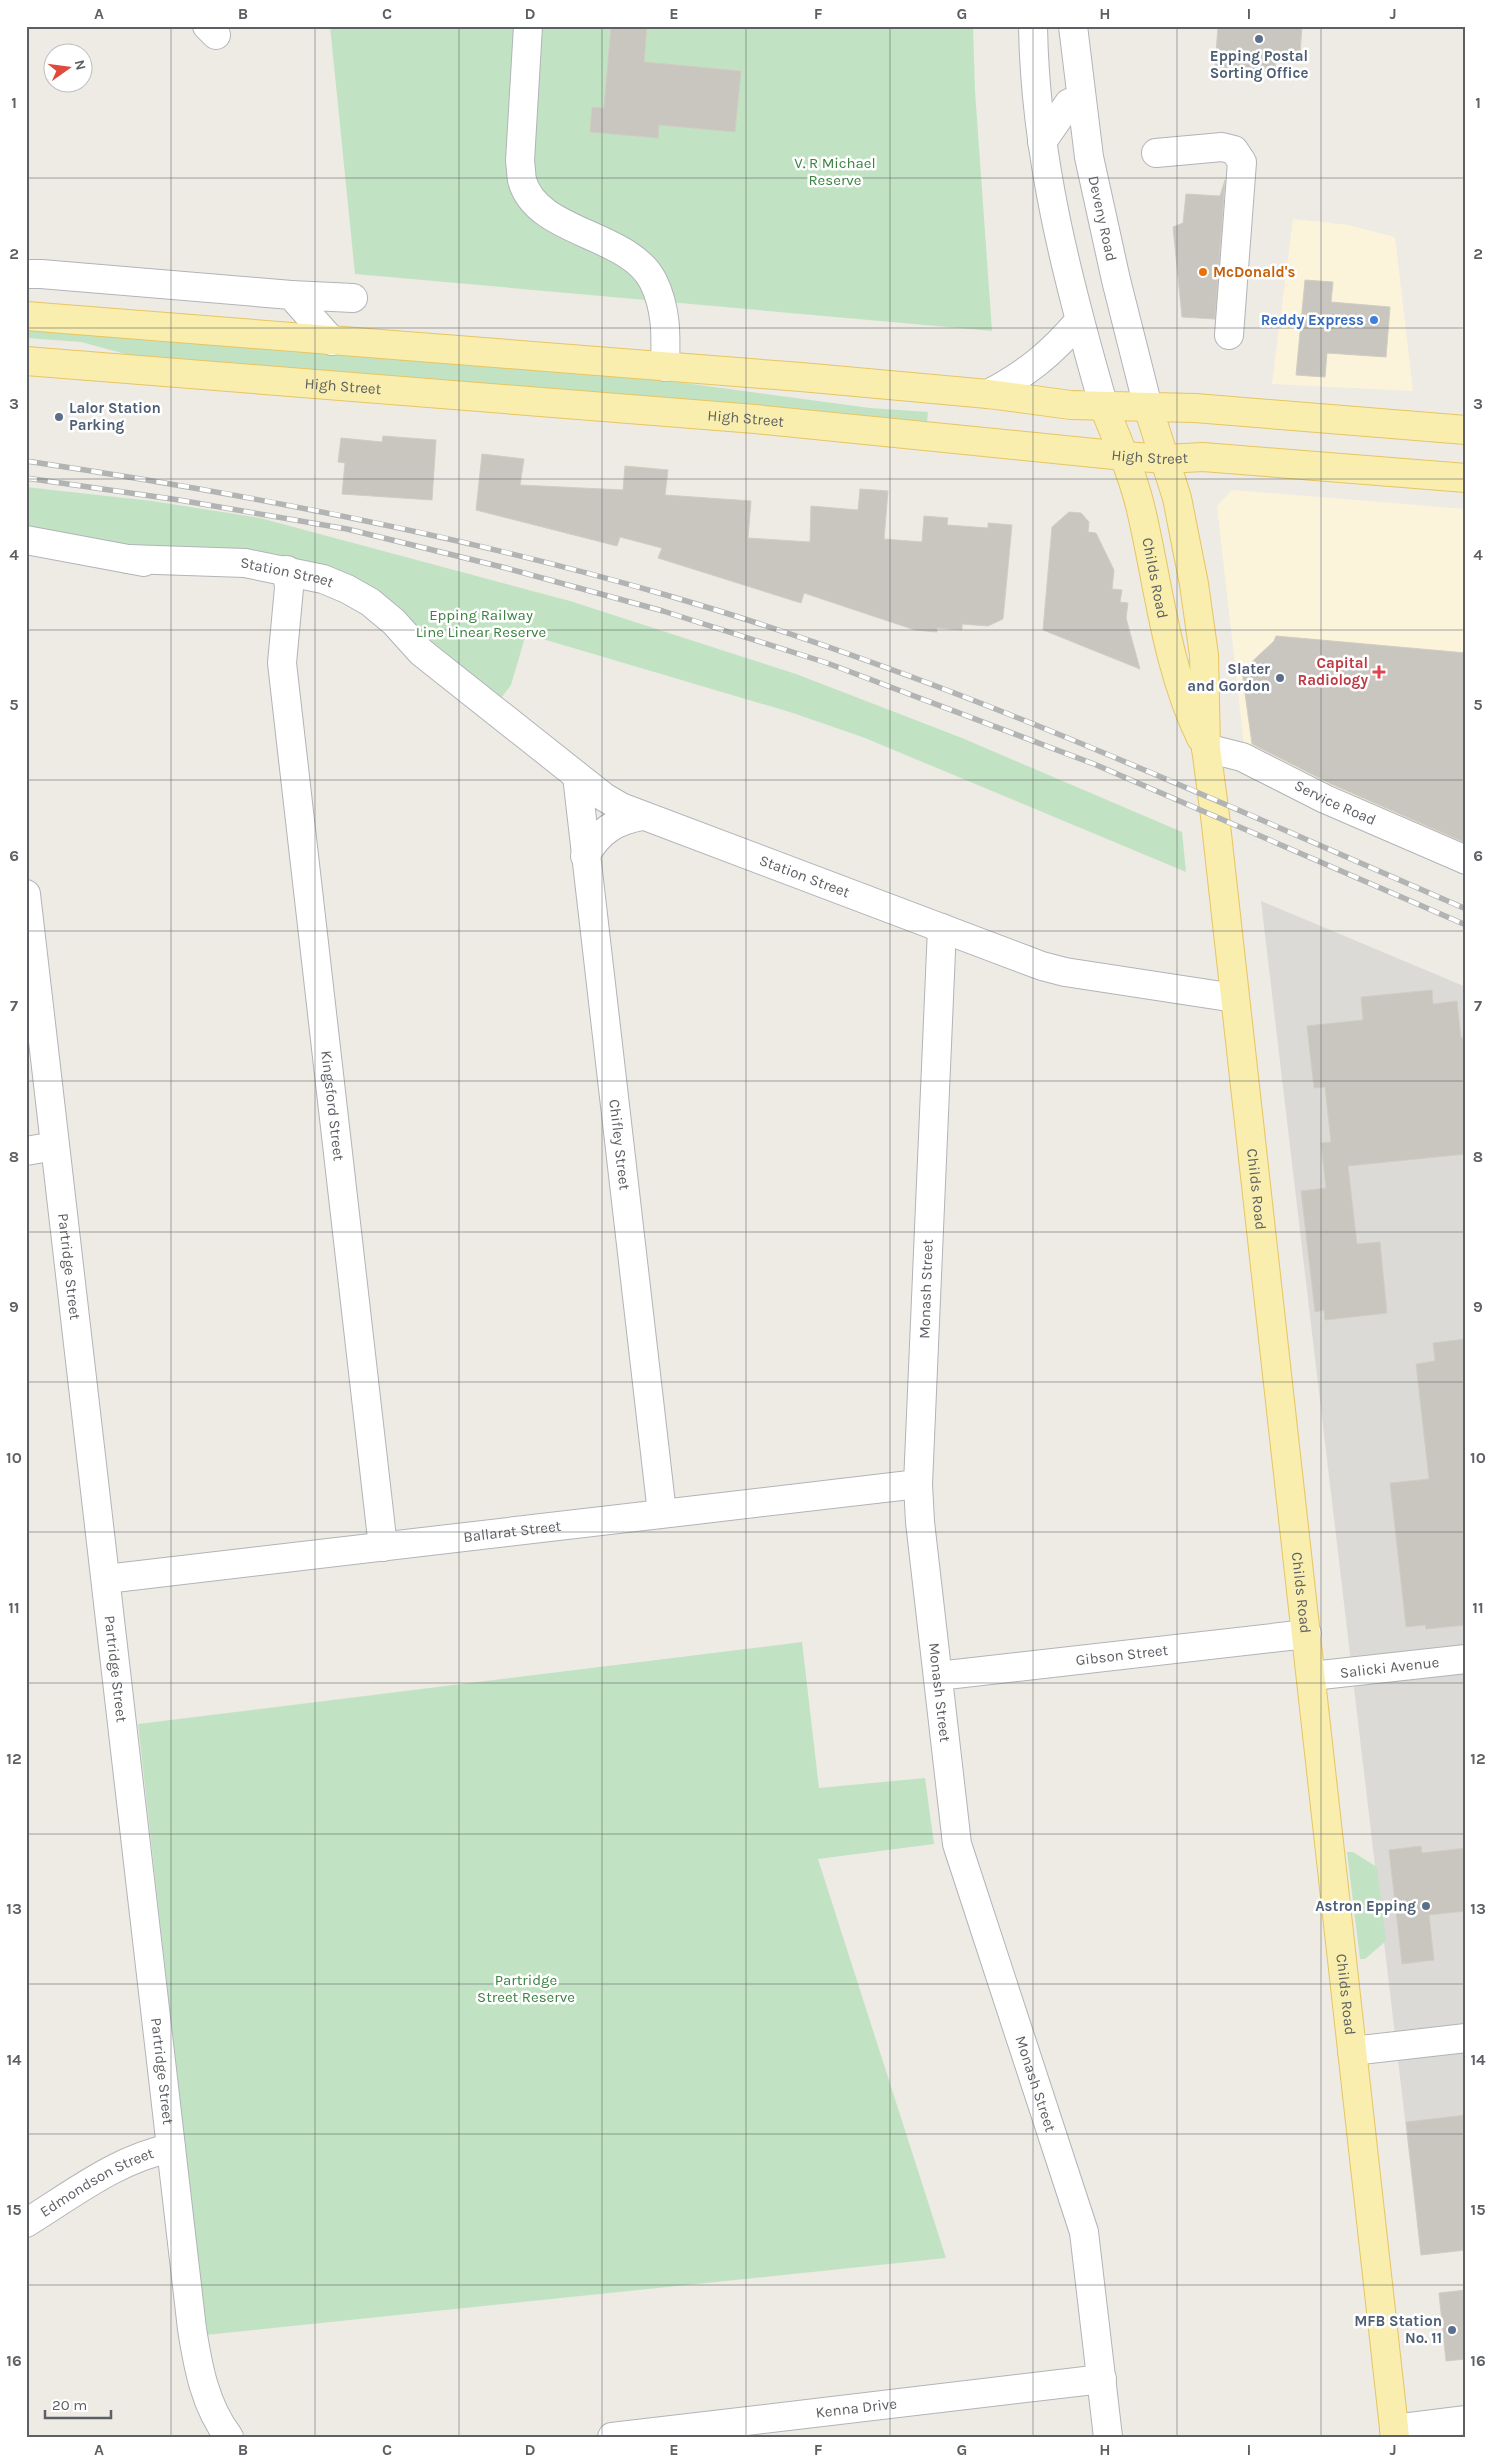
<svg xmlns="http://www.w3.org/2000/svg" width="1492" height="2463" viewBox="0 0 1492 2463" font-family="Karla,sans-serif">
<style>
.commercial{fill:#fbf4db}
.industrial{fill:#dcdad6}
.green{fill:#c2e3c3}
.building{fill:#c9c6c0;stroke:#d1cdc2}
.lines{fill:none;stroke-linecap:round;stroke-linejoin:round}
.minor-casing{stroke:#b1b4b8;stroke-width:30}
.major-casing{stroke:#e7c563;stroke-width:30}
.minor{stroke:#fff;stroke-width:28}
.major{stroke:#f9eead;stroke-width:28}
.rail-casing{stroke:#b2b3b3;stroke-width:5.5}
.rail{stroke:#fff;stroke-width:4;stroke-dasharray:11;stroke-linecap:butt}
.grid{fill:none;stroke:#5c5f63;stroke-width:1;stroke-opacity:0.55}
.service-dot{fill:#5c6f8a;stroke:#fff;stroke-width:2}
.food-dot{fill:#e8710a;stroke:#fff;stroke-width:2}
.shop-dot{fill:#3f7fe0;stroke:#fff;stroke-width:2}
.health-dot{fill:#e0444e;stroke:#fff;stroke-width:2}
.labels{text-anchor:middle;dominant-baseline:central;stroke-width:5;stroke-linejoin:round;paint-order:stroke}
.service-label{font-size:15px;font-weight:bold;fill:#4e5e75;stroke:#fff;text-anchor:end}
.park-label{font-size:15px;fill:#3b8241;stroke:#fff}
.street-label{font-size:15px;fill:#5c5f63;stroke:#fff}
.food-label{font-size:15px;font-weight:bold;fill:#c56008;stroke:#fff;text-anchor:start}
.shop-label{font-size:15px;font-weight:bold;fill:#366cbe;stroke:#fff;text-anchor:end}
.health-label{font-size:15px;font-weight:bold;fill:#be3a42;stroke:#fff;text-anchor:end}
.neatline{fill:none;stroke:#5c5f63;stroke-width:2}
.grid-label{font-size:16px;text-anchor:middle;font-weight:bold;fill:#5c5f63}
</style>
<rect width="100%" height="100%" fill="#edebe4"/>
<path class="commercial" d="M1293,219l55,6 47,12 18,154 -141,-7z
M1232,490l234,19v361l-220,-108 -29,-256z"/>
<path class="industrial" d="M1261,901l205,86v1263l-45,5z"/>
<path class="green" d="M330,26h643l2,65 17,240 -637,-57z
M26,327l637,53 207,28 58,4 -1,10 -783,-63 -63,-17 -55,-4z
M26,487l126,14 108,17 310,83 226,73 166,64 220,94 4,40 -321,-134 -72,-25 -267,-79 -15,51 -10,13 -112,-91 -261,-62 -102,-17z
M802,1642l17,146 106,-10 9,66 -116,15 128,399 -740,77 -68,-611z
M1347,1852h6l24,15 9,74 -21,18h-5z"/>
<path class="building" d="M611,26h36l-3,36 97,9 -6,61 -76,-7 -1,13 -68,-6 2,-25 12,1z
M1218,26h84l-2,27 -24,-2 -1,21 -60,-5z
M1225,180l-10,139 -33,-2 -9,-90 10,-4 3,-29 34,2z
M1305,280l28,2 -2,20 59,5 -4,50 -59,-4 -2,24 -29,-2z
M383,436l53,4 -4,60 -90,-6 3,-31 -7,-1 3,-24 41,4z
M482,454l42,5 -4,26 103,5 2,-24 43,4 -3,25 86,6 -3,37 62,4 1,-36 47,4 2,-21 28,2 -4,48 38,3 2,-26 24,2 -1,7 41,3v-5l24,2 -9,94 -15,7 -26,-2v6l-25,-2v4l-22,-2 -111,-37 -3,10 -143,-45 4,-10 -42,-11 -3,9 -141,-36z
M1069,512l12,1 8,9 -1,10 8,1 18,37 -2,19 10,1 -2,12 8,1 -2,15 14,51 -97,-39 9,-103z
M1276,636l190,17v190l-135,-59 -79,-40 -10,-73 32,-30z
M1432,990l1,14 24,-3 4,37 5,-1v117l-118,12 9,78 23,-2 7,71 -62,7 -1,-10 -9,2 -14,-121 25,-3 -5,-45 10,-1 -6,-55 -11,1 -7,-62 56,-6 -2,-23z
M1466,1339v286l-40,4 -1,-4 -19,2 -16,-144 39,-4 -13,-115 19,-3 -2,-18z
M1421,1846l1,7 44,-5v63l-37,4 5,45 -32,4 -13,-114z
M1466,2115v135l-45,5 -15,-133z
M1466,2290v69l-20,2 -7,-68z"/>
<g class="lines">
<g class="minor-casing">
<g id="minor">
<path d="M207,26l9,9"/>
<path d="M528,26l-8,135c1,6 1,13 2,19 14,54 107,53 131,101 14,28 13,55 12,86"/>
<path d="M1033,26c2,131 35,256 71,381"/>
<path id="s1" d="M1073,26l16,131 27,123 32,127"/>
<path d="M1042,142l27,-39 12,-4"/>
<path d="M1156,153l66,-6 12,3 8,12 -13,173"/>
<path d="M26,274h15l250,21 41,46"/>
<path d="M291,295l62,3"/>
<path d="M988,394c38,-20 63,-40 91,-73"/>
<path d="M26,540l118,22"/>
<path id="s2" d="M128,559l117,4 78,16 24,10 23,13 24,20 27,30 183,145 17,10 421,159 23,6 170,26"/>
<path id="s3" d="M287,570l2,18 -7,75 101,884"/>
<path id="s4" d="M1206,748l36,9 83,42 141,61"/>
<path id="s5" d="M577,776l85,737"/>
<path d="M585,856c14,-25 30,-35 57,-40"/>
<path id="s6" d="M26,894l166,1435c6,38 13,77 37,108"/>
<path id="s7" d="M942,928l-24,556 2,38 37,322 127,388 24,205"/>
<path d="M26,1151l29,-5"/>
<path id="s8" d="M106,1579l812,-95"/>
<path id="s9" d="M938,1676l369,-42"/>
<path id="s10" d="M1312,1676l154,-17"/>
<path d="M1352,2051l114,-13"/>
<path id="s11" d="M26,2223c47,-29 91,-64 145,-75"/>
<path d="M1394,2429l72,-9"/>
<path id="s12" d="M612,2437l490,-58"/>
</g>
</g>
<g class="major-casing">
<g id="major">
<path d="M26,316l775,61 187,17 83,11 124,3 271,22"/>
<path id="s13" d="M26,361l729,58 369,37 42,3 37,-2 263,21"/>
<path id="s14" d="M1104,407c14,35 30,70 38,107 17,74 25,155 59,224"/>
<path id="s15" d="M1148,407l29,91 17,86 10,71 2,93 9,68 180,1621"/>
</g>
</g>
<use href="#minor" class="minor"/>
<use href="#major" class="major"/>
<g class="rail-casing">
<path id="rail" d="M26,461c216,32 430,73 640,134 276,80 537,200 800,314
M26,478l153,22 168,29 159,39 157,43 164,52 267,101 372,161"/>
</g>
<use href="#rail" class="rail"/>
</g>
<path class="grid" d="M171,26v2411M315,26v2411M459,26v2411M602,26v2411M746,26v2411M890,26v2411M1033,26v2411M1177,26v2411M1321,26v2411M26,178h1440M26,328h1440M26,479h1440M26,630h1440M26,780h1440M26,931h1440M26,1081h1440M26,1232h1440M26,1382h1440M26,1532h1440M26,1683h1440M26,1834h1440M26,1984h1440M26,2134h1440M26,2285h1440"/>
<g class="service-dot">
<circle cx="1259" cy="39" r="5"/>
<circle cx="59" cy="417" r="5"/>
<circle cx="1280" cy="678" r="5"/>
<circle cx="1426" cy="1906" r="5"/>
<circle cx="1452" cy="2330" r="5"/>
</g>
<circle class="food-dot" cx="1203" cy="272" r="5"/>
<circle class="shop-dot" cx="1374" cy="320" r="5"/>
<path class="health-dot" d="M1376.5 664.5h5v5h5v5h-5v5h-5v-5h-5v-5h5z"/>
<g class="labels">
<g class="service-label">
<text x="1259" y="56" text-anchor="middle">Epping Postal<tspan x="1259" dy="17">Sorting Office</tspan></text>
<text x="69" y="408" text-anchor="start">Lalor Station<tspan x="69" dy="17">Parking</tspan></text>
<text x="1270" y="669">Slater<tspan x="1270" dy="17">and Gordon</tspan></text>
<text x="1416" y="1906">Astron Epping</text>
<text x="1442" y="2321">MFB Station<tspan x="1442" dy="17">No. 11</tspan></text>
</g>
<g class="park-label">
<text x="835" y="163">V. R Michael<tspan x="835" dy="17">Reserve</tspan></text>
<text x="481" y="615">Epping Railway<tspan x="481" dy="17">Line Linear Reserve</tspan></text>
<text x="526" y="1980">Partridge<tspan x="526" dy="17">Street Reserve</tspan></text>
</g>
<g class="street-label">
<text stroke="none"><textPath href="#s1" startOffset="195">Deveny Road</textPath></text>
<text stroke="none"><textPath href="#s13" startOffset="318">High Street</textPath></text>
<text stroke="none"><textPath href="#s13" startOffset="722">High Street</textPath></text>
<text stroke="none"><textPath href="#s13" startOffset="1128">High Street</textPath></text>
<text stroke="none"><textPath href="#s2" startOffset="160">Station Street</textPath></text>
<text stroke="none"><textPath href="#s14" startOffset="179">Childs Road</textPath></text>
<text stroke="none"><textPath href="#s4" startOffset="141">Service Road</textPath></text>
<text stroke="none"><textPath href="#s2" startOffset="770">Station Street</textPath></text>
<text stroke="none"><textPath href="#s3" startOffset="539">Kingsford Street</textPath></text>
<text stroke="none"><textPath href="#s5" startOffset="371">Chifley Street</textPath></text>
<text stroke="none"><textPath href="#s15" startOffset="792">Childs Road</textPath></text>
<text stroke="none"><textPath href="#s6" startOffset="375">Partridge Street</textPath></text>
<text transform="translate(926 1289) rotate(-88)">Monash Street</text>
<text stroke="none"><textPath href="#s8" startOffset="409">Ballarat Street</textPath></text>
<text stroke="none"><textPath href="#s15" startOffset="1198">Childs Road</textPath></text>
<text stroke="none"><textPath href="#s9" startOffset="185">Gibson Street</textPath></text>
<text stroke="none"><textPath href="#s10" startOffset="78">Salicki Avenue</textPath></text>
<text stroke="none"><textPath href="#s6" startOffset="780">Partridge Street</textPath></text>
<text stroke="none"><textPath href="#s7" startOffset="766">Monash Street</textPath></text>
<text stroke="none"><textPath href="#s15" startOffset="1602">Childs Road</textPath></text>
<text stroke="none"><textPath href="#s6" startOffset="1185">Partridge Street</textPath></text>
<text stroke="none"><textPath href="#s7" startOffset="1171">Monash Street</textPath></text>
<text stroke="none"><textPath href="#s11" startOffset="82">Edmondson Street</textPath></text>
<text stroke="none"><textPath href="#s12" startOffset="246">Kenna Drive</textPath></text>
</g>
<g class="food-label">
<text x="1213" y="272">McDonald's</text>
</g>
<g class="shop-label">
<text x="1364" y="320">Reddy Express</text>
</g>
<g class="health-label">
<text x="1368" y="663">Capital<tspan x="1368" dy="17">Radiology</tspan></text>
</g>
</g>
<rect width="1492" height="2463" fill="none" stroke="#ffffff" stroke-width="55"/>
<g transform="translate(68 68) rotate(76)"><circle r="24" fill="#ffffff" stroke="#bebfc1"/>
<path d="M0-4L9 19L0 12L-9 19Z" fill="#dc4b3b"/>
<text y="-8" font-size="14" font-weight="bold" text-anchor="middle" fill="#5c5f63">N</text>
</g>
<path d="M45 2410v8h66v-8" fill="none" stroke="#5c5f63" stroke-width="2.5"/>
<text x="52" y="2410" font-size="15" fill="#5c5f63" stroke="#ffffff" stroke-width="4" paint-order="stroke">20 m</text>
<rect x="28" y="28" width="1436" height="2408" class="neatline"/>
<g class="grid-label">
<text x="99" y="19">A</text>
<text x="243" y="19">B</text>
<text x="387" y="19">C</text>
<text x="530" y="19">D</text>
<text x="674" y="19">E</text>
<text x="818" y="19">F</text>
<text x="962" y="19">G</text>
<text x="1105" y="19">H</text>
<text x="1249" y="19">I</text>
<text x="1393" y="19">J</text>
<text x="14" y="108">1</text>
<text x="1478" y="108">1</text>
<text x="14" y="259">2</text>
<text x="1478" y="259">2</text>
<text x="14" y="409">3</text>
<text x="1478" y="409">3</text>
<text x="14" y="560">4</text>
<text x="1478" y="560">4</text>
<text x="14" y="710">5</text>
<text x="1478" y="710">5</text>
<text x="14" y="861">6</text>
<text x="1478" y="861">6</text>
<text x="14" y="1011">7</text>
<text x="1478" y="1011">7</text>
<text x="14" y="1162">8</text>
<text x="1478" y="1162">8</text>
<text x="14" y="1312">9</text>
<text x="1478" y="1312">9</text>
<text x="14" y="1463">10</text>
<text x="1478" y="1463">10</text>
<text x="14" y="1613">11</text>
<text x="1478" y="1613">11</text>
<text x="14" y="1764">12</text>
<text x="1478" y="1764">12</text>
<text x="14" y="1914">13</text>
<text x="1478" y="1914">13</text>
<text x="14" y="2065">14</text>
<text x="1478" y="2065">14</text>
<text x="14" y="2215">15</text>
<text x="1478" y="2215">15</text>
<text x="14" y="2366">16</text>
<text x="1478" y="2366">16</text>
<text x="99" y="2455">A</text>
<text x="243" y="2455">B</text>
<text x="387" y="2455">C</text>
<text x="530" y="2455">D</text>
<text x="674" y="2455">E</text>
<text x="818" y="2455">F</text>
<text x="962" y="2455">G</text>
<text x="1105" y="2455">H</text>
<text x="1249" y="2455">I</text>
<text x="1393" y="2455">J</text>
</g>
</svg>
